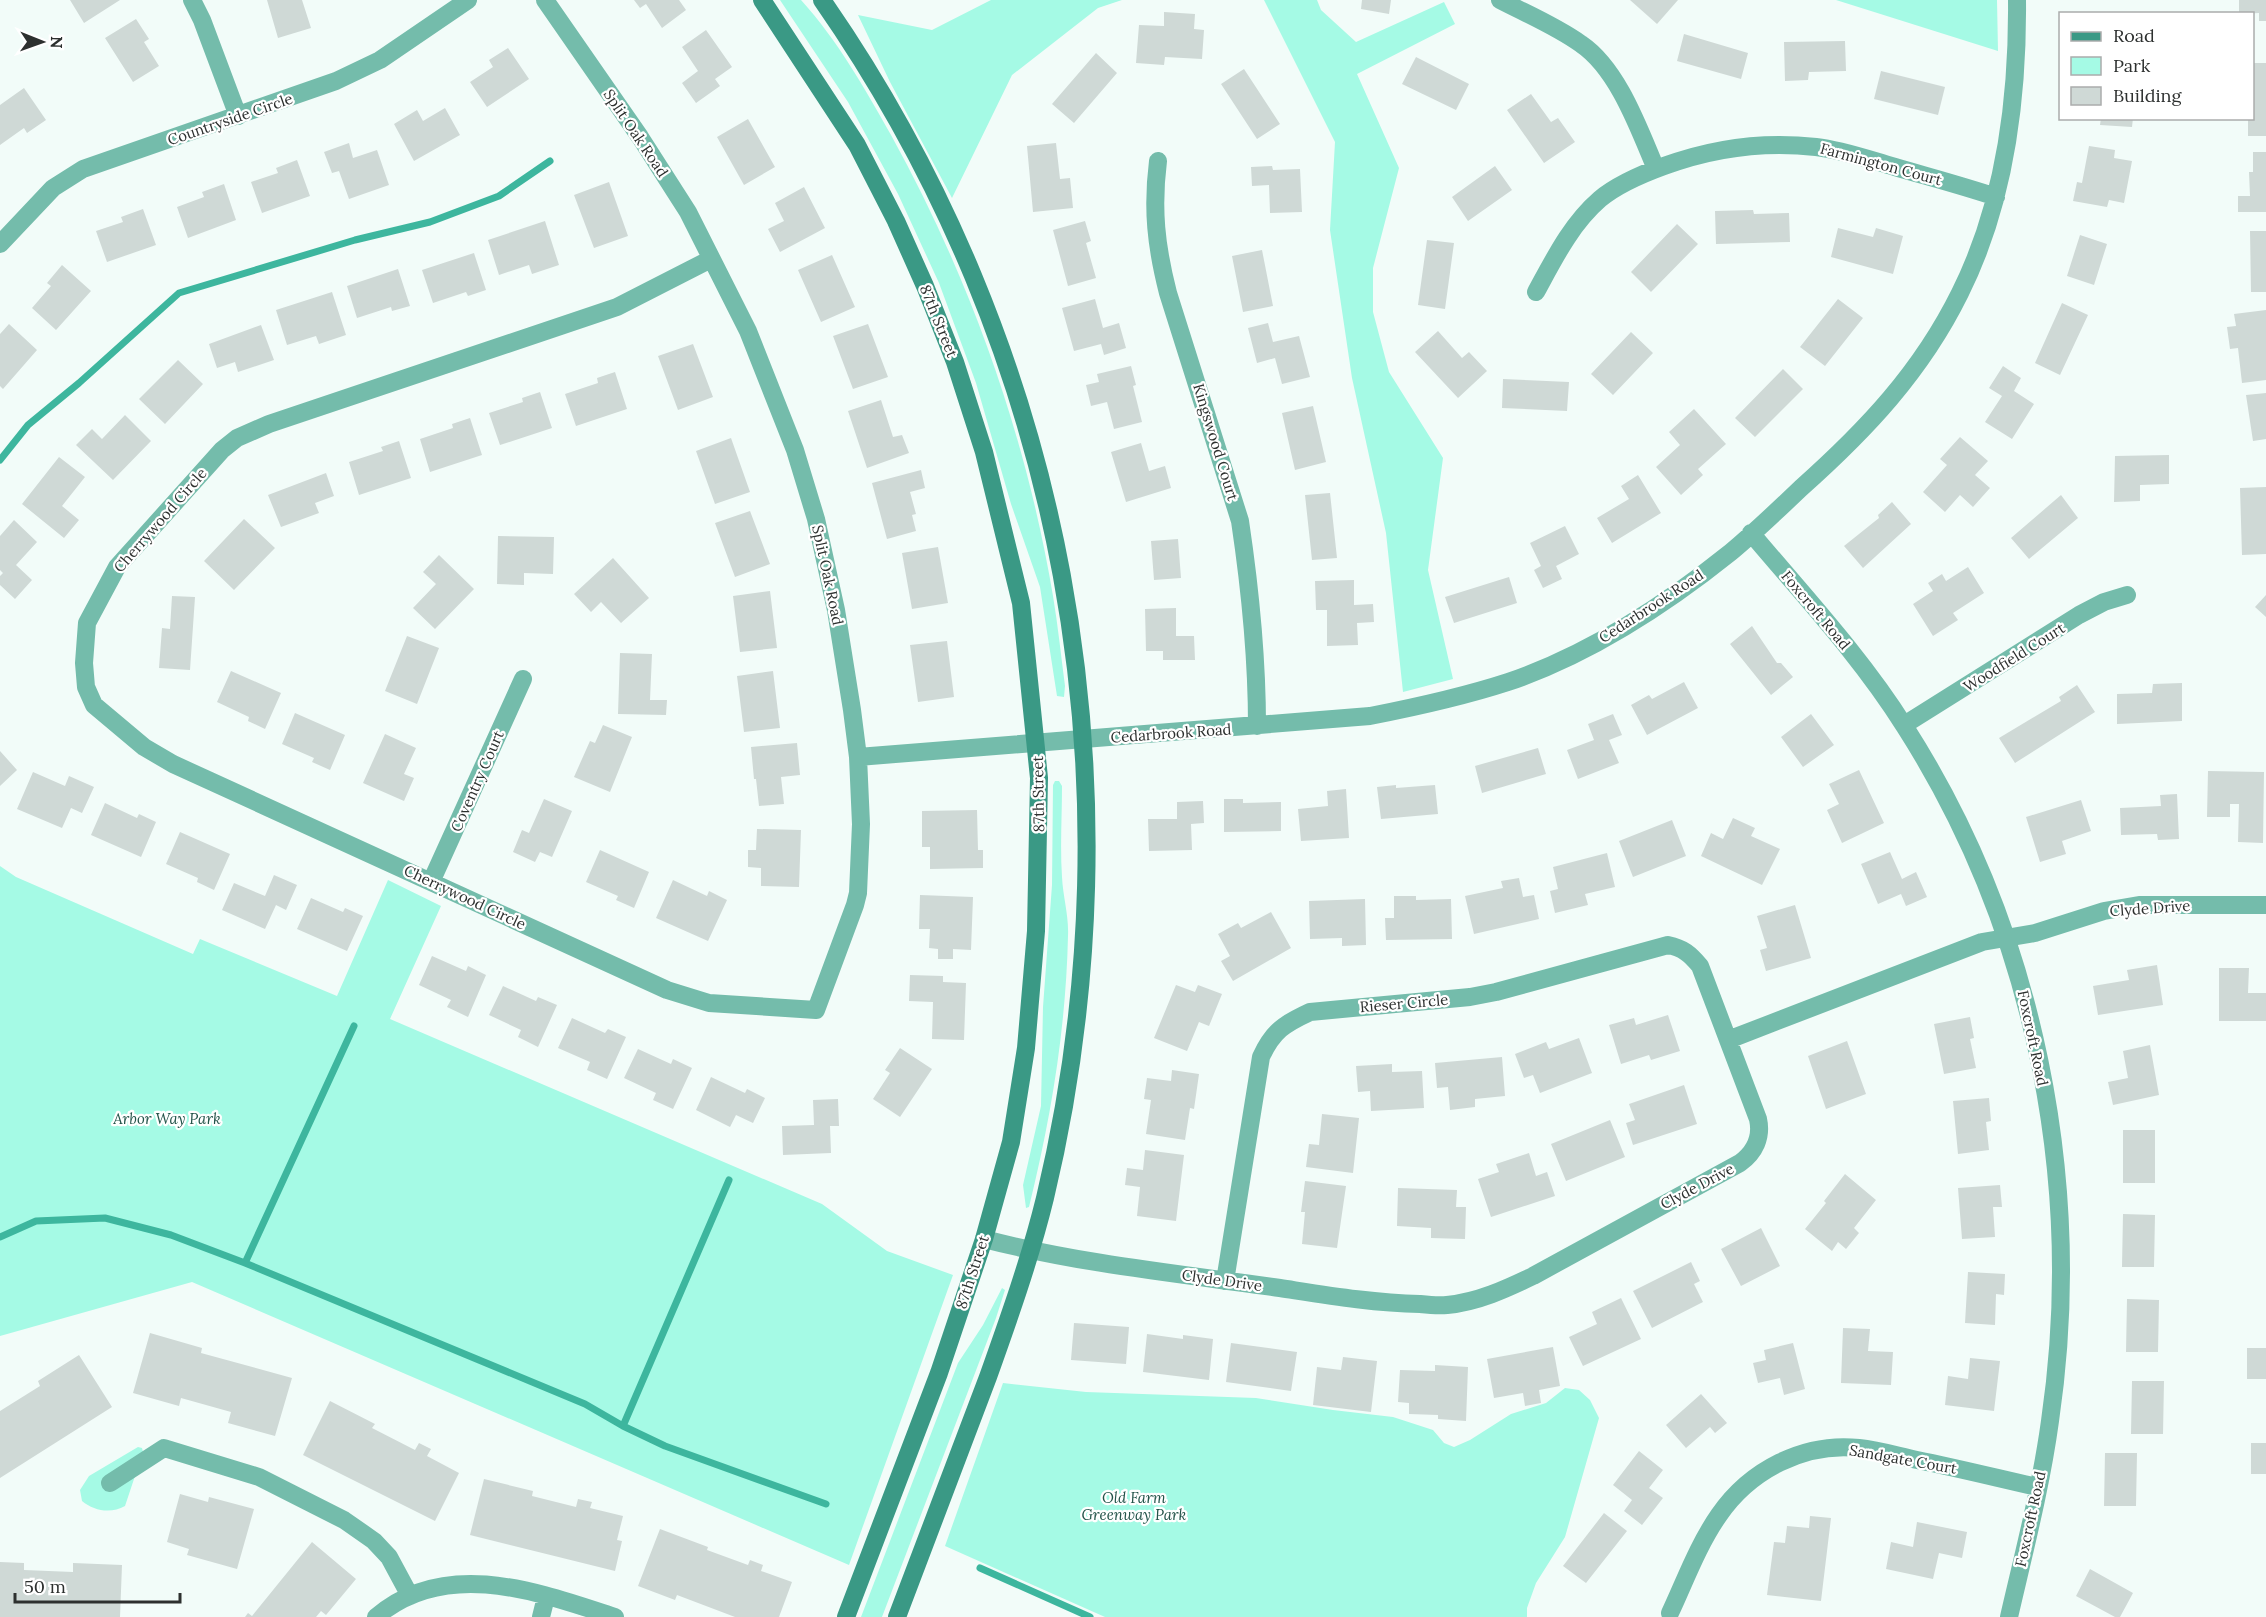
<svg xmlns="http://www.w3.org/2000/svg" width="2266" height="1617" viewBox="0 0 2266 1617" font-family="Lora,serif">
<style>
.green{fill:#a5fae5}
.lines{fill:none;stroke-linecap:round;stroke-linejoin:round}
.stream{stroke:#3db69e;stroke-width:7}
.building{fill:#cfd9d6}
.street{stroke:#74bcab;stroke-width:18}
.secondary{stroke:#3a9985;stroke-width:18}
.labels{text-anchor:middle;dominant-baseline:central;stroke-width:4.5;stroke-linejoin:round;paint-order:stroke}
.street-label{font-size:15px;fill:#2d302f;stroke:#fff}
.park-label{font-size:15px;font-style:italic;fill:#225349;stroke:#fff}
</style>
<rect width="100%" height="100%" fill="#f2fcf9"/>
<path class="green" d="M780,0h21c37,41 63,87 90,135 79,143 135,300 162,461 5,30 8,60 12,90l-1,11 -7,-1 -17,-109 -29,-83 -35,-121 -37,-100 -41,-89 -50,-92z
M991,0h131l-24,8 -86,67 -60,123 -62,-116 -32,-67 74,15z
M1264,0h53l4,10 35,32 88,-40 11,22 -98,50 42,94 -26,100v44l16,60 54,86 -15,112 25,109 -50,13 -17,-159 -34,-155 -22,-148 5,-88z
M1836,0h161l1,51z
M1055,781h4l3,5c0,30 -2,61 0,91 1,20 7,39 6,59 -2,92 -17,182 -39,271l-3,1 -3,-23 18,-79 2,-99 9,-122 1,-100z
M0,866l16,11 177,77 7,-15 137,57 51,-116 53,26 -51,113 432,185 65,47 66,24 -104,290 -657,-283 -192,54z
M1002,1288l3,2 -1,3 -8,25 -114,299h-21l97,-254 25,-38z
M1003,1383l83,9 170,6 77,12 60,7 40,13 11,13 10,4 16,-7 41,-26 35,-11 19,-15 14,2 11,10 9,18 -34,119 -29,46 -9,25v9h-422l-160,-71z
M138,1447l4,1 1,4 -18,54c-14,8 -31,5 -43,-5l-2,-11 9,-14z"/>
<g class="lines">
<path class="stream" d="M0,460l28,-35 51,-42 100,-90 176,-53 75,-18 69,-26 51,-35
M0,1237l36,-16 69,-3 66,17 74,28 340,141 38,22 42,20 161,58
M245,1263l109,-237
M623,1426l106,-246
M980,1568l110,49"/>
</g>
<path class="building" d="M70,0h50l-36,23z
M267,0h35l9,28 -33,10z
M634,0h45l7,10 -24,18 -16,-24 -6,4z
M1362,0h29l-2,14 -28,-5z
M1630,0h48l-21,24z
M2239,0h27v21h-7v-8l-20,1z
M1164,12l31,2 -1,15 10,1 -2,29 -37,-2 -1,8 -28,-2 3,-38 25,1z
M136,19l13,20 -5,3 15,24 -26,16 -28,-44z
M706,30l26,37 -17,12 5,7 -24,17 -14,-20 16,-12 -16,-24z
M1684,34l64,19 -7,26 -64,-18z
M1845,41l1,30 -37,1 -1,8 -23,1 -1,-39z
M508,48l21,31 -42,28 -17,-25 23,-15 -4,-7z
M1096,53l21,20 -43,50 -22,-19z
M1416,57l53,27 -13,26 -54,-26z
M2252,63h14v73h-18v-18h4z
M1244,69l36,55 -23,15 -36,-55z
M1881,71l64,16 -7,28 -64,-16z
M24,88l22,32 -19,13 -3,-5 -24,17v-40z
M1531,94l20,28 7,-4 17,24 -31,21 -37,-53z
M445,108l15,27 -46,26 -20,-37 23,-14 6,11z
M2101,118h32l-1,9 -32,-2z
M748,119l27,48 -31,18 -27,-48z
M349,143l4,15 24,-8 12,35 -40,14 -10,-28 -7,2 -8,-21z
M1056,143l4,36 10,-1 3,30 -40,4 -6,-66z
M2089,146l26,4 -1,8 18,3 -8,42 -15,-3 -2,7 -34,-6 4,-19 5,1z
M2253,152h13v60h-28v-16h12l-1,-24h4z
M297,160l13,36 -48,17 -11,-31 27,-9 -2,-5z
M1272,166l1,4 27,-1 2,43 -32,1 -1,-28 -17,1 -1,-19z
M1495,166l17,24 -44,31 -16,-24z
M609,182l19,54 -34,12 -20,-53z
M224,184l12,36 -48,18 -11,-31 27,-10 -2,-5z
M804,187l21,41 -45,24 -12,-23 16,-8 -9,-18z
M143,209l13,36 -49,17 -11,-31 27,-9 -2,-5z
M1753,210l1,4 35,-1 1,29 -74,2 -1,-33z
M545,221l14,44 -27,9 -3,-9 -30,10 -11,-35z
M1085,221l6,20 -5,2 10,35 -28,8 -15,-56z
M1677,224l21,20 -47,48 -20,-20z
M1838,228l35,9 3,-9 27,8 -10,38 -62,-17z
M2250,231h16v61h-15z
M2080,235l27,9 -13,41 -27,-9z
M1427,240l27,3 -9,66 -27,-4z
M1262,250l11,56 -30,6 -11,-56z
M474,253l12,37 -18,6 -2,-4 -33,11 -11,-33z
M832,255l23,52 -34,15 -23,-52z
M62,265l29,26 -35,39 -24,-22 19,-22 -4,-3z
M398,269l12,37 -18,5 -1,-4 -34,11 -10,-32z
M332,292l14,43 -27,9 -3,-8 -29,9 -11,-35z
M1095,299l8,29 16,-5 7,25 -22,7 -3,-11 -27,7 -12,-43z
M1838,299l25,19 -38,48 -25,-19z
M2062,303l26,12 -28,60 -25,-12z
M2266,310v70l-24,3 -4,-35 -8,1 -3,-22 9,-1 -2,-12z
M1268,323l5,19 26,-6 11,41 -28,7 -7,-26 -18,5 -9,-35z
M9,324l28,26 -34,39 -3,-3v-52z
M868,324l20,53 -35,12 -20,-53z
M261,325l13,35 -36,12 -3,-10 -18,6 -8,-24z
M1438,331l24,27 7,-6 18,19 -29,27 -43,-46z
M1631,332l22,21 -40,42 -22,-21z
M693,344l20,53 -35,13 -20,-54z
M178,360l25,24 -38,40 -26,-25z
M1131,366l5,19 -3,1 9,36 -28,7 -7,-27 -16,4 -5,-21 13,-3 -2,-8z
M2003,366l18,12 -7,13 20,13 -22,35 -27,-17 17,-26 -13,-8z
M1783,369l20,20 -48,48 -20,-19z
M615,372l12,37 -51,17 -11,-32 33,-11 -1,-5z
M1503,379l66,3 -2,29 -65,-3z
M540,392l12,36 -52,17 -11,-32 34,-11 -1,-4z
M2266,393v46l-13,2 -7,-46z
M881,400l12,37 9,-2 7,18 -42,15 -19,-57z
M1313,406l13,56 -31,8 -13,-57z
M1694,409l32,35 -28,25 5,6 -22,20 -25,-28 24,-22 -11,-13z
M125,415l26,26 -38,39 -37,-35 16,-16 10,10z
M470,418l12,37 -52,17 -10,-33 33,-11 -1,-4z
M1960,437l28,24 -13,14 15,13 -17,19 -13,-12 -15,17 -22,-20 24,-27 -7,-6z
M731,438l19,54 -35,12 -19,-53z
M399,441l12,37 -52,17 -10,-33 34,-11 -2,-4z
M1141,443l8,28 16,-5 6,22 -45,14 -15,-50z
M2169,455v29l-29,1v16l-26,1 1,-46z
M59,457l26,20 -23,29 17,14 -15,18 -42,-34z
M921,470l4,18 -15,4 6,22 -4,1 4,16 -29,8 -15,-56z
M326,473l8,23 -19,7 4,10 -38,14 -13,-32z
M1638,475l23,38 -49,30 -15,-25 32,-19 -8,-13z
M2266,487v67l-24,1 -2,-67z
M1330,493l7,65 -25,2 -7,-65z
M2061,495l17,23 -49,41 -18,-21z
M1892,502l19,22 -48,44 -19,-22 35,-28 -1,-3z
M750,511l20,53 -35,13 -20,-54z
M244,519l31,29 -41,42 -30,-29z
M14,520l23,22 -21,23 16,15 -17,19 -15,-14v-9l3,-3 -3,-3v-34z
M1565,526l14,28 -23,12 6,13 -19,9 -9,-18 7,-4 -11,-23z
M498,536l56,1 -1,37 -29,-1v12l-27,-1z
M1178,539l3,39 -27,2 -3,-39z
M938,547l10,56 -36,6 -10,-56z
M439,555l35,34 -39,40 -22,-21 23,-24 -13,-12z
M613,558l36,40 -28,25 -20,-21 -10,10 -17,-18z
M1968,567l16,26 -31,20 5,7 -25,16 -20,-32 20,-13 -5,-8 14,-9 4,7z
M1509,577l8,26 -63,20 -9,-26z
M1354,580v25l19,-1 1,18 -17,1 1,22 -31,1v-36h-11l-1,-29z
M770,591l7,57 -37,4 -7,-56z
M2266,595v22l-11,-10z
M172,596l23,1 -5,73 -31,-2 3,-40 8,1z
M1176,608v28h18l1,24h-32v-9h-17l-1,-42z
M1752,626l25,37h4l12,14 -22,18 -41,-51z
M407,636l32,12 -22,56 -32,-13z
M947,641l7,56 -36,5 -8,-57z
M620,653l32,1 -2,46h17l-1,15 -48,-1z
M231,671l50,22 -16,36 -17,-8 1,-4 -32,-15z
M773,671l7,57 -36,4 -7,-56z
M1684,682l14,26 -51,27 -16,-30 18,-10 3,4z
M2182,683v38l-65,3v-30l35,-1 1,-9z
M2077,685l18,27 -80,51 -16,-25 62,-37 -2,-4z
M295,713l50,22 -15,35 -18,-8 2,-4 -32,-14z
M1613,714l9,21 -13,5 10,23 -41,16 -11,-29 27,-10 -6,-16z
M1811,714l23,31 -31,22 -22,-30z
M603,725l29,12 -22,55 -36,-15 16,-36 5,2z
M385,734l31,14 -12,26 10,4 -10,23 -41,-18z
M797,743l3,32 -19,2 3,27 -25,2 -3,-27h-2l-3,-32z
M1538,748l8,26 -64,19 -7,-27z
M0,751l17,19 -17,16z
M1859,770l25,53 -42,20 -15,-33 12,-6 -10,-20z
M2208,771l56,1 -1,71 -25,-1 1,-38h-9v13h-23z
M33,772l32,14 4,-10 25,11 -12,26 -11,-5 -9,20 -45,-19z
M1396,785v3l39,-3 3,29 -57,5 -4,-32z
M1346,789l3,49 -48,3 -3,-32 30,-3 -1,-15z
M2177,794l2,45 -21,1 -1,-6 -36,1 -1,-27 41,-2 -1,-11z
M544,799l28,12 -20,46 -12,-5 -5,10 -22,-10 9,-22 7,3z
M1224,799h19v4l38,-1v29l-57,1z
M2081,800l10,31 -29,10 4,13 -26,8 -14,-45z
M1203,801l1,22 -13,1 1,26 -43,1 -1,-32h29v-17z
M105,803l32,15 2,-4 17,8 -15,35 -50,-22z
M977,810l1,40h5v18l-53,1v-22h-8v-36z
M1733,818l22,10 -4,8 29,13 -18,36 -61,-29 10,-23 12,6z
M1672,820l14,36 -53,21 -14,-36z
M757,829l44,1 -2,57 -38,-1v-18l-13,-1v-17h8z
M180,832l50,22 -16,36 -17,-8 1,-4 -32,-14z
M600,850l49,22 -15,36 -18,-8 2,-4 -32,-14z
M1890,852l12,27 14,-7 11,25 -21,9 -5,-12 -23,10 -17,-40z
M1607,853l8,34 -30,7 3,11 -33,8 -5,-22 8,-2 -5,-22z
M274,875l23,10 -11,25 -10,-5 -11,24 -43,-19 12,-27 31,13z
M1519,878l4,19 11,-2 5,24 -65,15 -9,-38 38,-8 -2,-7z
M673,880l34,16 2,-5 18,9 -19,41 -52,-23z
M920,895l53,2 -2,53 -18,-1v10h-15v-10l-9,-1 1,-19h-11z
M1394,896h22v4l35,-1 1,40 -66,1 -1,-22h9z
M311,898l32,14 2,-4 18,8 -16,35 -50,-22z
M1365,899l1,46 -24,1v-8l-32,1 -1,-38z
M1795,905l16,53 -45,13 -6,-21 7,-2 -10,-32z
M1271,912l20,36 -58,33 -12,-20 9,-5 -12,-22 20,-11 3,5z
M432,956l34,15 2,-5 18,9 -18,42 -21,-10 4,-7 -32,-15z
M2157,965l6,40 -65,10 -5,-29 36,-6 -2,-10z
M2219,968h30l-1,25h18v28h-47z
M910,975l33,1v6l23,1 -2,57 -32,-1 1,-37 -24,-1z
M1176,985l19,7 3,-7 24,9 -13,32 -10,-4 -12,29 -33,-13z
M503,986l33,15 2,-4 19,8 -19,42 -20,-10 3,-7 -32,-15z
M1668,1015l12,36 -29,9 -2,-5 -28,9 -12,-39 25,-7 2,7z
M1970,1017l4,21 -4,1 6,29 -32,6 -10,-50z
M572,1018l33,15 3,-4 18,8 -19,42 -20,-9 3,-8 -32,-14z
M1579,1038l13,35 -52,20 -7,-18 -9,3 -9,-24 31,-12 3,7z
M1847,1041l19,53 -40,15 -18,-53z
M2150,1045l9,50 -46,10 -5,-23 20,-4 -5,-27z
M900,1048l32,21 -32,48 -27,-18 17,-26 -5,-3z
M638,1049l33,15 2,-5 19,9 -19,41 -20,-9 3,-7 -32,-15z
M1502,1057l3,39 -30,3v8l-25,3 -2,-23 -11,1 -2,-25z
M1392,1064v8l30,-1 2,37 -53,3 -1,-20 -12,1 -2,-26z
M1172,1070l27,4 -5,35 -4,-1 -5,32 -39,-6 5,-34 -7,-1 3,-21 24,3z
M711,1077l34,16 2,-4 18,9 -12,25 -17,-8 -6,12 -34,-17z
M1684,1085l13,39 -64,21 -7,-22 9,-3 -6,-16z
M1989,1098l2,23 -5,1 3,28 -31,4 -5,-53z
M838,1099l1,27h-9l1,27 -48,2 -1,-29 32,-1 -1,-25z
M1322,1114l37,4 -6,55 -47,-6 3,-23 10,1z
M1610,1120l15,37 -59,24 -15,-37z
M2123,1130h32v53h-32z
M1145,1150l39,5 -8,66 -39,-5 3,-29 -15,-2 2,-17 16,2z
M1529,1153l7,23 11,-4 8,24 -64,21 -13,-38 21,-7 -3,-8z
M1845,1174l31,26 -22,28 5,5 -13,16 -8,-7 -6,9 -27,-22 21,-26 -2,-2z
M1305,1181l41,5 -9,62 -35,-4 3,-32h-4z
M2000,1185l2,22h-9l2,30 -33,2 -4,-51z
M1398,1188l59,2 -1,17h10l-1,32 -34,-1v-10l-34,-2z
M2123,1214l32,1 -1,52h-32z
M1761,1228l19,38 -39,20 -20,-37z
M1691,1262l9,19 -6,3 9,18 -51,26 -19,-37z
M1968,1272l37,2 -1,21 -8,-1 -1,31 -30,-2z
M1621,1298l20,41 -58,27 -14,-29 28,-13 -5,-12z
M2127,1299l32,1 -1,52h-32z
M1074,1323l55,4 -3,37 -55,-4z
M1843,1328l27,1 -2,22 25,1 -2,33 -50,-2z
M150,1333l52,15 -1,5 91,25 -17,58 -47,-13 3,-11 -50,-14 -2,8 -46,-13z
M1147,1334l36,5v-4l30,4 -4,41 -66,-8z
M1231,1343l66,9 -6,39 -65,-9z
M1793,1343l12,46 -21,6 -4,-17 -22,5 -5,-20 13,-3 -2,-10z
M1553,1347l7,39 -21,4 2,13 -16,3 -2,-13 -29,5 -7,-39z
M2247,1348h19v31h-19z
M79,1355l33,52 -112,71v-67l40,-25 -2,-5z
M1343,1357l34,4 -6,51 -58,-7 4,-38 24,3z
M1970,1358l30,3 -6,50 -49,-6 3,-29 20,3z
M1435,1365l33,2 -2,54 -28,-2v-4l-29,-1v-11l-11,-1 2,-32 35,1z
M2132,1381h32l-1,53h-32z
M1701,1394l26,29 -12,10 -5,-6 -24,21 -20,-23z
M330,1401l45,23 -3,4 43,22 4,-7 12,6 -4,7 32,17 -24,48 -132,-66z
M2251,1443h15v31h-15z
M1639,1451l24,19 -14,18 14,10 -21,27 -18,-14 8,-11 -19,-15z
M2105,1453h32l-1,53h-32z
M484,1479l49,12 -1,5 44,11 2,-8 14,3 -2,6 33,8 -6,24 5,1 -7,30 -145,-36z
M180,1494l28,8 1,-5 45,12 -17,60 -50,-14 2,-6 -22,-7z
M1604,1513l23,18 -41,52 -23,-17z
M1810,1516l21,2 -10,83 -54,-6 7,-53 11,1 2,-17 22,2z
M1917,1522l50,10 -5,26 -23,-5 -6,26 -47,-10 5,-27 22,5z
M660,1529l48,18 -1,3 41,15 2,-5 13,5 -2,6 31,11 -13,35h-44l-58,-22 -2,5 -37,-14z
M312,1542l44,37 -30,36 -5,-4 -5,6h-71l3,-4 4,3z
M0,1562l24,1v7l49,2v-9l49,2 -2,52h-120z
M2090,1569l43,24 -13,24h-5l-39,-21z"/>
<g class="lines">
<path class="street" d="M192,0l10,20 36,96
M545,0l95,137 48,75 60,119 47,119 21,69 20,91 16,100 6,47 3,67 -3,69 -3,12 -39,105 -107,-7 -42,-13 -494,-226 -29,-17 -50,-42 -8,-18 -2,-24 3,-40 30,-56 105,-117 15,-12 32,-14 348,-117 94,-48
M1500,0c27,14 56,26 81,44 37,25 58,85 75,125
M1158,161c-6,48 -2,85 10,132l72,228c10,67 17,137 17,205
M0,244l53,-56 30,-19 253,-88 44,-21 88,-60
M1536,292c18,-33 35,-68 64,-93 18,-15 42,-25 64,-33 49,-18 100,-25 152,-19 27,3 54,13 79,20 34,10 68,19 101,30
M1751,533c53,63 110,124 154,194 130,203 180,456 145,694 -9,66 -26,131 -41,196
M1904,725l175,-110 25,-13 23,-7
M858,757l512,-41c46,-9 92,-19 138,-34 80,-27 157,-77 223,-130 24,-20 47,-42 70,-64 65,-58 120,-116 159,-195 45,-90 58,-194 57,-293
M431,882l92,-203
M1728,1040l254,-98 53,-9 69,-22 35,-6h127
M984,1239c97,25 197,35 296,49 46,7 93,15 140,16 9,1 18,2 27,1 31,-3 59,-16 86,-29l207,-113c15,-11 22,-26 18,-44l-58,-153c-10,-12 -17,-18 -32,-21l-172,47 -26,5 -160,15c-26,12 -37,19 -49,45l-36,224
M110,1483l54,-35 95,29 85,43 30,21 15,16 21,39
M1670,1613c15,-32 28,-68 49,-98 31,-45 85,-73 140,-67 20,2 39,8 58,12 40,8 80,18 120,27
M376,1617c70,-60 162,-25 239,0
M541,1617l5,-20"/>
<path class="secondary" d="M762,0l95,145 39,76 29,65 30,76 29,90 37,151 18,175 -3,153 -10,117 -15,94 -27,97 -45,134 -93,244
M822,0c243,349 322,785 223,1198 -15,61 -36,120 -57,179 -30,80 -60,160 -91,240"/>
</g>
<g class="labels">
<g class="street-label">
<text transform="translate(230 119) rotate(-19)">Countryside Circle</text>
<text transform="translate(636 133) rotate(56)">Split Oak Road</text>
<text transform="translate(1881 164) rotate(15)">Farmington Court</text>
<text transform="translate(939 321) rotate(68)">87th Street</text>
<text transform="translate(1216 442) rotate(73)">Kingswood Court</text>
<text transform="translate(160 520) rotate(-49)">Cherrywood Circle</text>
<text transform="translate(828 575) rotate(78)">Split Oak Road</text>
<text transform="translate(1651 606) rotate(-33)">Cedarbrook Road</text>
<text transform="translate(1816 610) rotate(50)">Foxcroft Road</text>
<text transform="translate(2014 657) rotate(-32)">Woodfield Court</text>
<text transform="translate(1171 733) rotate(-4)">Cedarbrook Road</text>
<text transform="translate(477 781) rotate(-66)">Coventry Court</text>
<text transform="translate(1038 794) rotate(-91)">87th Street</text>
<text transform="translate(465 897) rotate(25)">Cherrywood Circle</text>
<text transform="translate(2150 908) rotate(-4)">Clyde Drive</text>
<text transform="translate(1404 1003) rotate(-5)">Rieser Circle</text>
<text transform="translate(2033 1038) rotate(78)">Foxcroft Road</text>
<text transform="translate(1697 1186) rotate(-28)">Clyde Drive</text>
<text transform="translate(972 1272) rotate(-72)">87th Street</text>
<text transform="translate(1222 1280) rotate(8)">Clyde Drive</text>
<text transform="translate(1903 1459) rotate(10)">Sandgate Court</text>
<text transform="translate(2030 1519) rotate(-78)">Foxcroft Road</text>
</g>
<g class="park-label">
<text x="167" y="1118">Arbor Way Park</text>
<text x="1134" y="1497">Old Farm<tspan x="1134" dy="17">Greenway Park</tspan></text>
</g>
</g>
<rect x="2059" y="12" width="195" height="108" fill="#ffffff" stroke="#abacac" stroke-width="1.5"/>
<rect x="2071" y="32" width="30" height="9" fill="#3a9985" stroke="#abacac" stroke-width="1.5"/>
<text x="2113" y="42" font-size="18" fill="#2d302f">Road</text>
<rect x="2071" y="57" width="30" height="18" fill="#a5fae5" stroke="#abacac" stroke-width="1.5"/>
<text x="2113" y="72" font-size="18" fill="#2d302f">Park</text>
<rect x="2071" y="87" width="30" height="18" fill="#cfd9d6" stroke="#abacac" stroke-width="1.5"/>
<text x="2113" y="102" font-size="18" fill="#2d302f">Building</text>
<g transform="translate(42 42) rotate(91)" stroke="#ffffff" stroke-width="4.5" paint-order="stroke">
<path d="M0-4.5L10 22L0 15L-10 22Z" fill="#2d302f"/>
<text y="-9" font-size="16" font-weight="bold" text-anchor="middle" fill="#2d302f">N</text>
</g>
<path d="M15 1593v9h165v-9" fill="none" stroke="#2d302f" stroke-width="3"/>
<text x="24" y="1593" font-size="18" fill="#2d302f" stroke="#ffffff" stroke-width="4.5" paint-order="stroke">50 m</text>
</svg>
